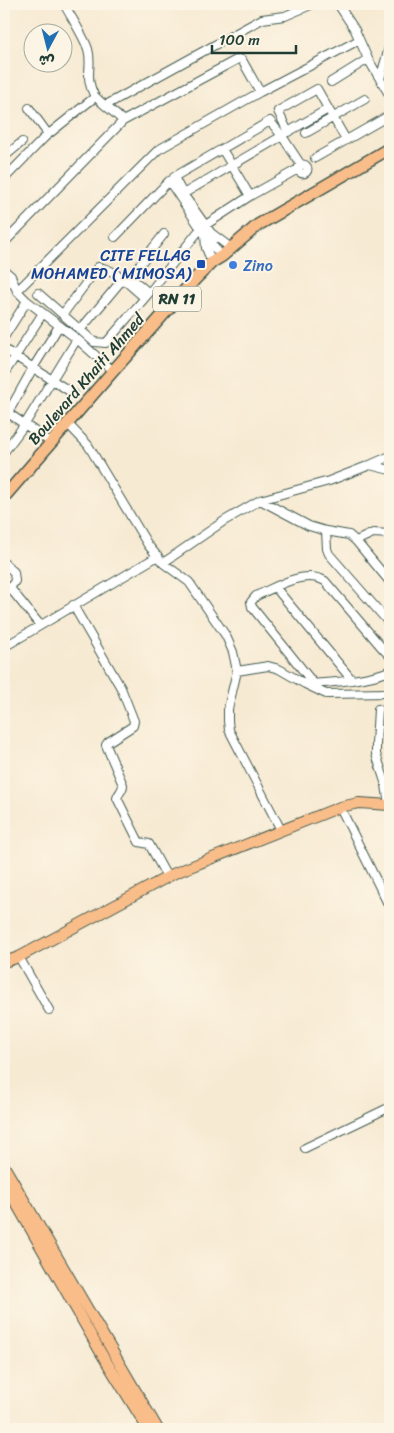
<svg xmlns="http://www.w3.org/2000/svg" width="394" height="1433" viewBox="0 0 394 1433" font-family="Sriracha,'Playpen Sans Arabic',sans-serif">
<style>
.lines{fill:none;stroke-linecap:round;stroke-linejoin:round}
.minor-casing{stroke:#3f574c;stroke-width:10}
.major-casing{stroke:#3f574c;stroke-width:12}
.highway-casing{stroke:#3f574c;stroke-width:14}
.minor{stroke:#fff;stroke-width:8}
.major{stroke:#f9bd89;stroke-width:10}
.highway{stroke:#f9bd89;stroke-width:11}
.transit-dot{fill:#1a4fb4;stroke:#fcf5e5;stroke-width:2}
.shop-dot{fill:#3f7fe0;stroke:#fcf5e5;stroke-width:2}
.labels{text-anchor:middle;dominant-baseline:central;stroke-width:4;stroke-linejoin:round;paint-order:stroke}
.shield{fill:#fcf5e5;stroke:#617469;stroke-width:1}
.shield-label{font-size:15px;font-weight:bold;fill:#1f3d34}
.transit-label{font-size:16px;fill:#164399;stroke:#fcf5e5;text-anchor:end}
.shop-label{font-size:16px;fill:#366cbe;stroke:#fcf5e5;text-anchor:start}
.street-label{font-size:16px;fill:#1f3d34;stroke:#fcf5e5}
</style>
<rect width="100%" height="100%" fill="#fcf5e5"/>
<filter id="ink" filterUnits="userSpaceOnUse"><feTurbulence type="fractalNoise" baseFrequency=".02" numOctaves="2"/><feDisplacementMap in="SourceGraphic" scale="10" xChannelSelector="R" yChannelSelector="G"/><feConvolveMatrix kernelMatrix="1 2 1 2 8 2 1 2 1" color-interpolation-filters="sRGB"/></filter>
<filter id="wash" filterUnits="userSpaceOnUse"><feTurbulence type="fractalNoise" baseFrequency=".0096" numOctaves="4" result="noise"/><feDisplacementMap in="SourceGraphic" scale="20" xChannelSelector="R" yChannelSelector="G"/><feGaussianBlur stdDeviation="1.12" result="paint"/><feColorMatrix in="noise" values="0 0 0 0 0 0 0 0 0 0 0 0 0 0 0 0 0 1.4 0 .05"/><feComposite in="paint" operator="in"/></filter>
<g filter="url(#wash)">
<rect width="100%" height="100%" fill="#f7ead3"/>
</g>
<g filter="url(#ink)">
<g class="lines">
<g class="minor-casing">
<path id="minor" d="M64,4c7,13 19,31 24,45 5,17 -4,27 6,46 3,5 24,20 29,26
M338,4l17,26 13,29 22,37
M380,79l10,-35
M331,82l37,-23
M106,105l156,-86 23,-3 28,-12
M29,108l19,26
M328,109l-40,23 -10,-21 39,-22 29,51
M306,133l59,-34
M222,149l28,47
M4,157l18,-15
M315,158l75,-43
M298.5 169a4.5 4.5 0 1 1 9 0a4.5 4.5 0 1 1-9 0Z
M4,179l41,-42 50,-40
M183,194l99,-58
M211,233l1,12 10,11
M115,237l54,-56 36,54 1,13 6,14
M4,243l119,-122 115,-62 4,1 18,32
M231,248l-20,-15 -28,-39 -9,-17 96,-56 12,15 19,29
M4,270l7,6 6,15 10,10 50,38 36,32
M4,289l7,-13
M17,291l141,-141 102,-58 99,-52
M38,293l56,49 12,1 43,-50 52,-65 49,-32 48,-27
M149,293l-19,-16 34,-43
M63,314l35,-47c18,2 32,19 46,30
M81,329l41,-49 4,-2
M4,337l23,-36
M4,349l70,45
M4,374l39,-61
M8,413l44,30
M4,420l29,-52 26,-42
M68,424l20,21 60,100 15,18 26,19 37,54 7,16 4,19 -9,38v12l1,9 52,100
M4,452l21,-28 52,-85
M370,465l20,-9
M260,500l49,26 17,5 23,4 7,6 34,41
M326,531l1,18 2,5 61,70
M356,541l17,-8 17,1
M4,563l10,9 1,9 -5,7 -6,3
M163,563l61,-42 36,-21 69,-19 41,-16 20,5
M275,587l77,93
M10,588l30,37
M73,605l48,83 13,33 -1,5 -25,16 -2,3 17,40c0,6 -5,8 -6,13l22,44 10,2 18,33
M4,647l154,-91
M237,671l31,-5 11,3 26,15 21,10 64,-1
M311,684c27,-2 54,-4 79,-13
M314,684l-62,-77 -1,-5 5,-6c20,-9 47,-27 69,-15l58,68 7,7
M378,709l-2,35v10l10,31 3,20
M340,807l50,101
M19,957l30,53
M305,1148l81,-39"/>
</g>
<g class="major-casing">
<path id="major" d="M4,962l15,-5 156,-84 165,-66 19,-4 31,2
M4,1166l154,263
M4,1182l97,171 47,76"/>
</g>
<g class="highway-casing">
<path id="highway" d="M4,497l109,-126 82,-92 17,-17 10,-6 36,-31 132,-77"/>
</g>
<use href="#minor" class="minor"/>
<use href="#major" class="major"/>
<use href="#highway" class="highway"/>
</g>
</g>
<rect class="transit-dot" x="196" y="259" width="10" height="10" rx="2.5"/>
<circle class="shop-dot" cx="233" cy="265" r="5"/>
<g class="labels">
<rect class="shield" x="153" y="286.5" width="48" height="25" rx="4"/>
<g class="shield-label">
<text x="177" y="299">RN 11</text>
</g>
<g class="transit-label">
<text x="191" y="255">CITE FELLAG<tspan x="191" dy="18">MOHAMED ( MIMOSA)</tspan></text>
</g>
<g class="shop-label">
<text x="243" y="265">Zino</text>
</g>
<g class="street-label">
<text transform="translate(86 379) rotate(-49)">Boulevard Khaiti Ahmed</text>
</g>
</g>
<rect width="394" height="1433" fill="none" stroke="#fcf5e5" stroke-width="20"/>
<g transform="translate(48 48) rotate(187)"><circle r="24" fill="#fcf5e5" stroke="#a4ab9e"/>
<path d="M0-4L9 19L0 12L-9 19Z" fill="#1f6fb2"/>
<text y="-8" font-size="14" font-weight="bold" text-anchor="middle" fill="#1f3d34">ش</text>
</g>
<path d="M212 45v8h84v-8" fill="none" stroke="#1f3d34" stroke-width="2.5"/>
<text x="219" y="45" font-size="15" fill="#1f3d34" stroke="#fcf5e5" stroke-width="4" paint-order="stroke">100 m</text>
</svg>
